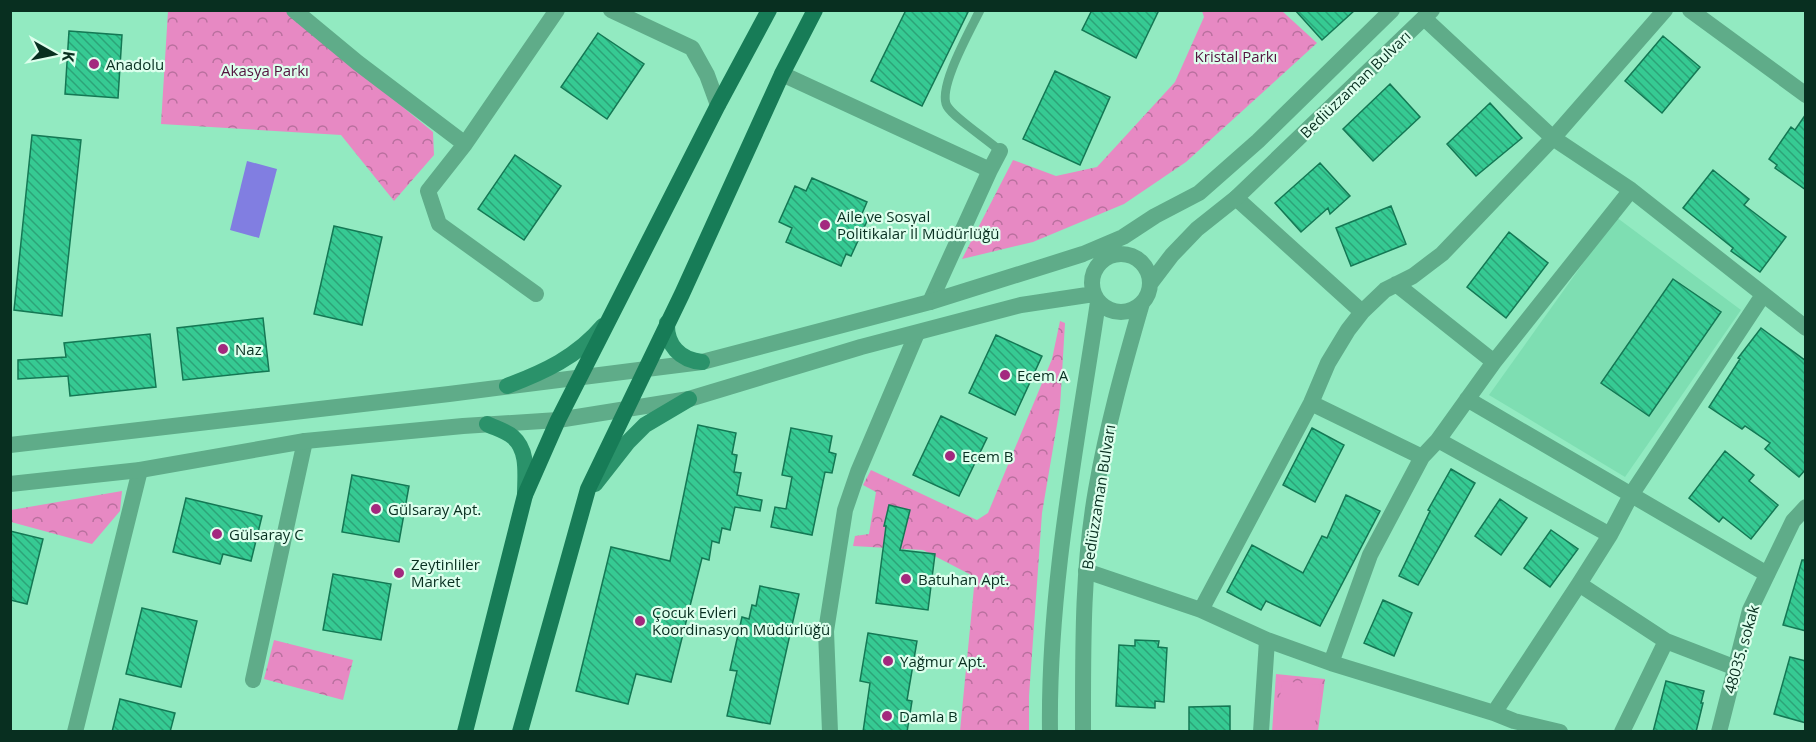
<svg xmlns="http://www.w3.org/2000/svg" width="1816" height="742" viewBox="0 0 1816 742" font-family="'Open Sans',sans-serif">
<style>
.built{fill:#7edeb2}
.park{fill:url(#park-crowns)}
.pitch{fill:#e789c3}
.water{fill:#817ee1}
.building{fill:url(#building-back-hatch);stroke:#147854;stroke-width:1.5}
.lines{fill:none;stroke-linecap:round;stroke-linejoin:round}
.service{stroke:#5fac89;stroke-width:9}
.minor{stroke:#5fac89;stroke-width:16}
.tertiary{stroke:#5fac89;stroke-width:16}
.secondary{stroke:#2a926a;stroke-width:16}
.primary{stroke:#177c57;stroke-width:16}
.poi-dot{fill:#a3297e;stroke:#ddffed;stroke-width:2}
.labels{text-anchor:middle;dominant-baseline:central;stroke-width:4.5;stroke-linejoin:round;paint-order:stroke}
.park-label{font-size:15px;fill:#52133e;stroke:#ddffed}
.poi-label{font-size:15px;fill:#082f20;stroke:#ddffed;text-anchor:start}
.street-label{font-size:15px;fill:#082f20;stroke:#ddffed}
</style>
<defs>
<pattern id="park-crowns" width="20" height="18" patternUnits="userSpaceOnUse" patternTransform="scale(1.5)"><rect width="20" height="18" fill="#e789c3"/><path d="M2 6a3 3 0 1 1 6 0M12 15a3 3 0 1 1 6 0" fill="none" stroke="#b9709e"/></pattern>
<pattern id="building-back-hatch" width="6" height="6" patternUnits="userSpaceOnUse" patternTransform="scale(1.5)"><rect width="6" height="6" fill="#36ca93"/><path d="M-1 5l2 2M0 0l6 6M5-1l2 2" fill="none" stroke="#2ca478"/></pattern>
</defs>
<rect width="100%" height="100%" fill="#92eac1"/>
<path class="built" d="M1616,217l125,93 -116,167 -136,-82z"/>
<path class="park" d="M168,11h119l146,121 1,23 -40,46 -53,-66 -180,-11z
M1202,11h80l35,32 -131,119 -62,42 -91,38 -71,17 51,-99 43,16 41,-9 78,-85 29,-65z
M1060,321l5,2 -5,84 -18,106 -13,183v35h-69l15,-154 -52,-27 -70,-4 2,-10 14,-2 7,-42 -13,-7 8,-15 106,50 11,-7 64,-154z
M122,491l-2,20 -28,33 -81,-22v-12z
M274,640l79,20 -10,40 -79,-21z
M1276,674l49,5 -7,52 -46,1z"/>
<path class="pitch" d="M1282,681l38,4 -6,46h-38z"/>
<path class="water" d="M247,161l30,8 -18,69 -29,-8z"/>
<path class="building" d="M906,10h63l-47,96 -51,-25z
M1092,10h67l-23,48 -54,-28z
M1295,10h60l-33,30z
M69,31l53,4 -4,63 -53,-4z
M598,33l46,31 -37,55 -46,-32z
M1663,36l37,31 -38,46 -37,-32z
M1055,71l55,26 -30,68 -57,-26z
M1390,84l30,33 -47,44 -30,-32z
M1490,103l32,35 -46,38 -29,-32z
M1806,114v76l-31,-22 2,-3 -8,-6 22,-32 4,3z
M32,135l49,5 -19,176 -48,-6z
M515,155l46,31 -37,54 -46,-31z
M1320,163l30,33 -20,18 -2,-6 -27,24 -26,-29z
M1713,170l36,29 -5,6 42,32 -26,35 -29,-21 2,-3 -50,-40z
M812,178l55,24 -6,14 7,3 -17,37 -5,-2 -5,12 -55,-24 6,-14 -13,-6 16,-36 11,5z
M1391,206l15,38 -55,22 -15,-38z
M334,226l48,11 -20,88 -48,-11z
M1509,232l39,31 -42,55 -39,-31z
M1673,279l48,33 -72,104 -48,-33z
M263,318l6,53 -86,9 -6,-52z
M1761,328l45,33v108l-7,8 -34,-28 5,-6 -25,-17 -3,3 -33,-22 31,-48 -2,-1z
M150,334l6,53 -86,9 -2,-20 -50,3v-19l48,-3 -2,-14z
M996,335l46,21 -27,59 -46,-22z
M941,416l46,22 -28,58 -46,-21z
M698,425l38,8 -4,21 5,1 -3,17 7,1 -4,22 25,5 -2,11 -25,-4 -5,23 -8,-2 -3,15 -7,-2 -3,19 -7,-2 -31,124 -35,-8 -8,30 -52,-13 35,-144 59,14z
M791,428l41,8 -3,16 7,2 -4,19 -7,-1 -13,63 -41,-8 4,-20 11,2 6,-32 -10,-2z
M1312,428l32,17 -29,57 -32,-17z
M1725,451l29,24 -5,6 29,24 -27,34 -28,-22 -4,5 -30,-24z
M1451,469l24,14 -57,102 -19,-9 31,-65 -2,-1z
M352,475l57,11 -10,56 -57,-10z
M1346,495l34,16 -60,115 -54,-25 -5,9 -34,-18 25,-47 51,28 19,-37 5,2z
M186,498l76,18 -11,45 -28,-7 -3,10 -47,-12z
M1500,499l27,19 -26,37 -26,-19z
M889,505l21,5 -10,40 35,4 -7,56 -52,-7 10,-77h-2z
M1551,530l27,19 -28,38 -26,-19z
M10,531l33,8 -16,65 -17,-4z
M1802,560h4v71l-23,-6z
M333,574l58,10 -10,56 -58,-10z
M760,586l39,8 -29,130 -43,-8 10,-45 -7,-1 12,-53 7,2 3,-14 4,1z
M1383,600l29,13 -18,43 -30,-13z
M142,608l55,13 -16,66 -55,-13z
M868,633l49,8 -10,59 5,1 -5,31h-44l7,-49 -10,-2z
M1135,640l24,1 -1,6 9,1 -3,54 -9,-1v7l-39,-2 3,-61 16,1z
M1790,657l16,4v62l-32,-9z
M1666,681l38,10 -3,12h2l-7,29h-43z
M120,699l55,14 -5,19h-58z
M1230,706v26h-41v-25z"/>
<g class="lines">
<path class="service" d="M980,10c-9,19 -43,78 -33,96 6,11 41,34 53,45"/>
<path class="minor" d="M294,10l64,53 107,81
M611,10l81,38 15,27 11,30
M1690,10l116,85
M1424,18l129,120 78,52 175,138
M782,74l208,96 -60,132
M990,170l10,-19
M1236,198l126,114
M1396,284l98,78
M536,294l-97,-70 -11,-33 37,-47 92,-134
M1467,399l300,175
M1311,403l111,54
M1438,440l172,95
M1086,571l115,39 66,30 64,23 163,50 20,8 46,11
M1579,584l87,57
M1201,610l110,-207 17,-40 20,-33 14,-18 23,-22 28,-14 29,-22 111,-116 112,-128
M1331,663l39,-108 52,-98 16,-17 56,-78 137,-172
M253,680l52,-239
M1494,713l85,-129 31,-49 21,-40 132,-200
M75,732l65,-262
M830,732l-4,-101 19,-121 13,-38 59,-139
M1261,732l6,-92
M1622,732l44,-91 70,27"/>
<path class="tertiary" d="M1092 283a29 29 0 1 1 58 0a29 29 0 1 1-58 0Z
M1150,284l22,-29 25,-26 39,-31 196,-188
M10,445l439,-51 253,-32 228,-60 153,-48 40,-17 32,-21 44,-23 59,-52 134,-131
M10,484l130,-14 165,-29 158,-15 95,-6 131,-21 172,-52 160,-42 73,-11
M1050,732c-2,-145 27,-288 48,-430
M1083,732c0,-81 -1,-163 13,-242 11,-64 28,-125 46,-187
M1719,732l31,-122 43,-89 13,-14"/>
<path class="secondary" d="M667,323c-1,22 13,37 35,39
M507,386c37,-14 70,-29 96,-60
M487,424c8,4 19,7 26,13 16,14 12,38 12,58
M595,484l33,-42 17,-17 44,-26"/>
<path class="primary" d="M465,732l60,-237 33,-75 160,-315 51,-95
M520,732l68,-243 94,-195 100,-220 33,-64"/>
</g>
<g class="poi-dot">
<circle cx="94" cy="64" r="6"/>
<circle cx="825" cy="225" r="6"/>
<circle cx="223" cy="349" r="6"/>
<circle cx="1005" cy="375" r="6"/>
<circle cx="950" cy="456" r="6"/>
<circle cx="376" cy="509" r="6"/>
<circle cx="217" cy="534" r="6"/>
<circle cx="399" cy="573" r="6"/>
<circle cx="906" cy="579" r="6"/>
<circle cx="640" cy="621" r="6"/>
<circle cx="888" cy="661" r="6"/>
<circle cx="887" cy="716" r="6"/>
</g>
<g class="labels">
<g class="park-label">
<text x="1236" y="56">Kristal Parkı</text>
<text x="265" y="70">Akasya Parkı</text>
</g>
<g class="poi-label">
<text x="106" y="64">Anadolu</text>
<text x="837" y="216">Aile ve Sosyal<tspan x="837" dy="17">Politikalar İl Müdürlüğü</tspan></text>
<text x="235" y="349">Naz</text>
<text x="1017" y="375">Ecem A</text>
<text x="962" y="456">Ecem B</text>
<text x="388" y="509">Gülsaray Apt.</text>
<text x="229" y="534">Gülsaray C</text>
<text x="411" y="564">Zeytinliler<tspan x="411" dy="17">Market</tspan></text>
<text x="918" y="579">Batuhan Apt.</text>
<text x="652" y="612">Çocuk Evleri<tspan x="652" dy="17">Koordinasyon Müdürlüğü</tspan></text>
<text x="900" y="661">Yağmur Apt.</text>
<text x="899" y="716">Damla B</text>
</g>
<g class="street-label">
<text transform="translate(1355 84) rotate(-44)">Bediüzzaman Bulvarı</text>
<text transform="translate(1098 497) rotate(-81)">Bediüzzaman Bulvarı</text>
<text transform="translate(1741 649) rotate(-74)">48035. sokak</text>
</g>
</g>
<rect width="1816" height="742" fill="none" stroke="#082f20" stroke-width="24"/>
<g transform="translate(54 54) rotate(99)" stroke="#ddffed" stroke-width="4.5" paint-order="stroke">
<path d="M0-4.5L10 22L0 15L-10 22Z" fill="#082f20"/>
<text y="-9" font-size="16" font-weight="bold" text-anchor="middle" fill="#082f20">K</text>
</g>
</svg>
